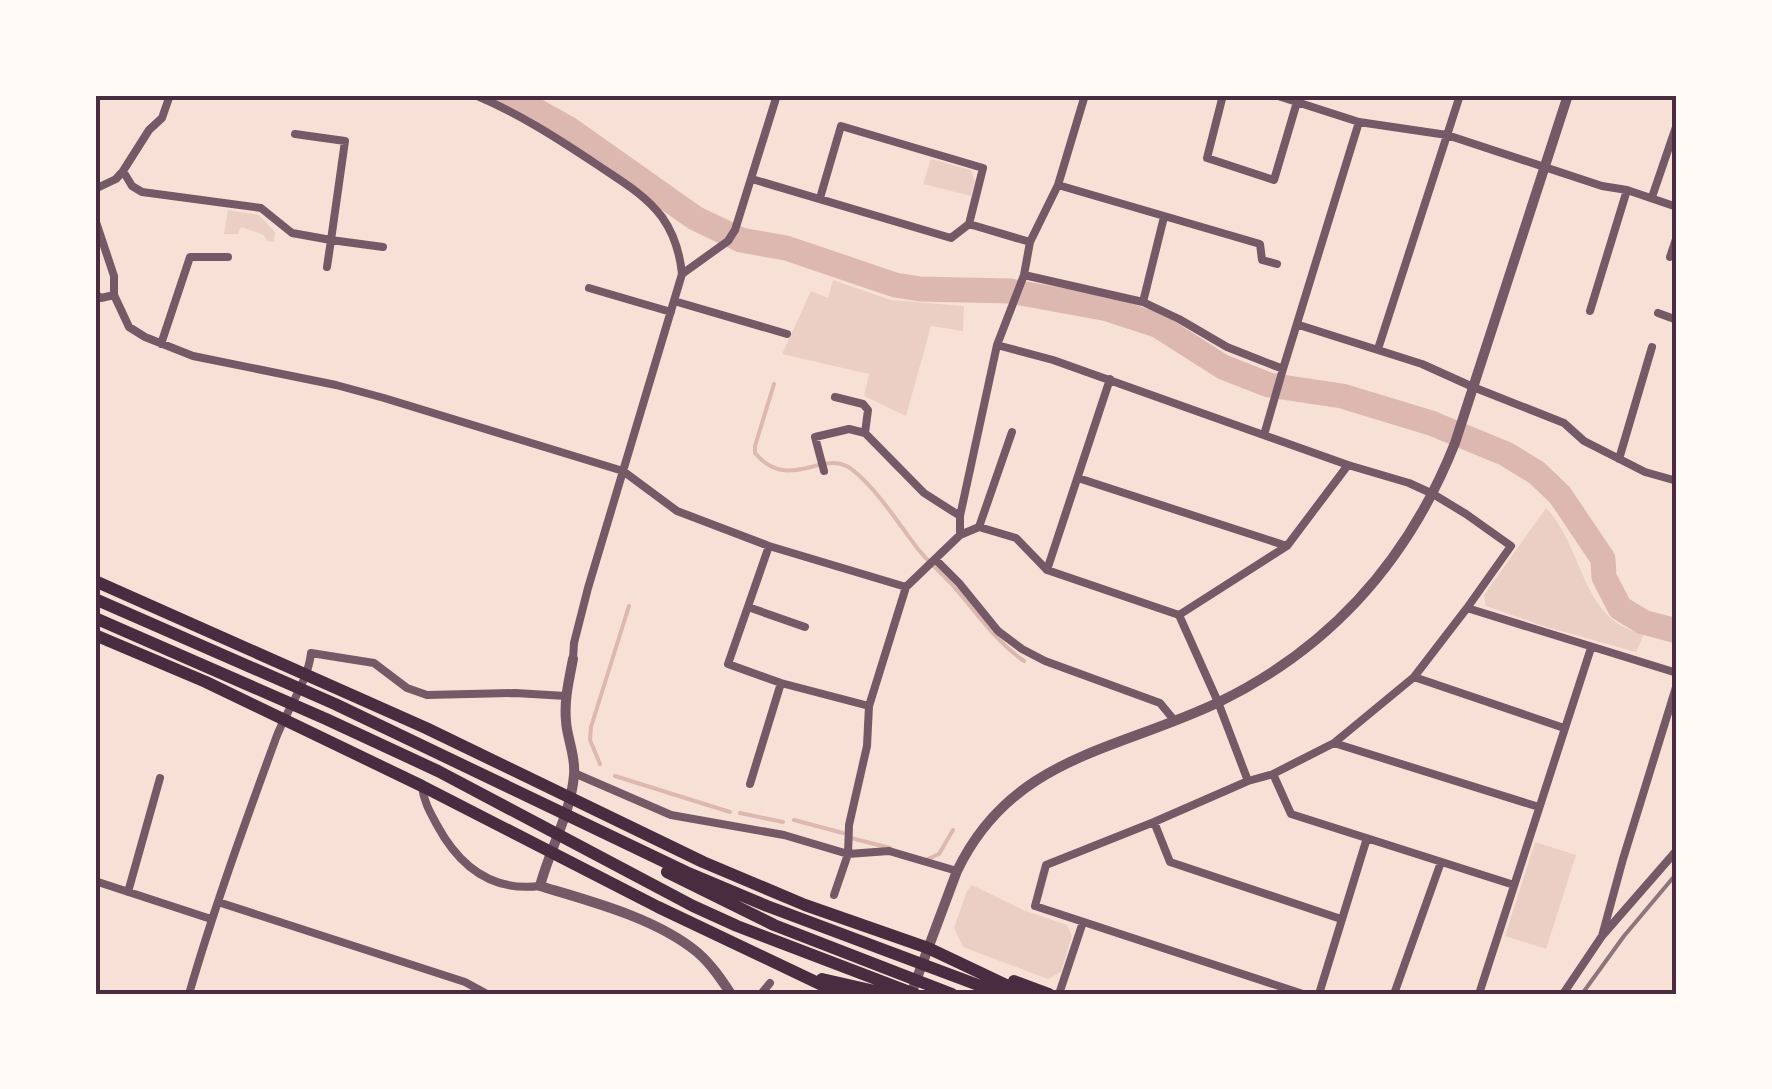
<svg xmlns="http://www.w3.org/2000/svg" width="1772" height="1089" viewBox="0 0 1772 1089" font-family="Manrope,sans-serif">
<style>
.green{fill:#ebcfc5}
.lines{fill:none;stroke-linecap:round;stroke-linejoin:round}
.stream{stroke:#dcb8b0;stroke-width:4}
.river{stroke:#dcb8b0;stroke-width:25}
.minor{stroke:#755966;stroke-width:8}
.tertiary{stroke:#755966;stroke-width:10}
.trunk{stroke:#4a2c40;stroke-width:12}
.rail{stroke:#8f747c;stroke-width:4}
.neatline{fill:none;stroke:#4a2c40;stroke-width:4}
</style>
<rect width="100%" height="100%" fill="#f7e1d7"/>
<path class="green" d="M931,159l40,11 4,12 -4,14 -48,-12z
M228,210l31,5 16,17 -1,10 -7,-1 -3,-6 -23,-8 -3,7h-14z
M833,280l58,20 73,6 -1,25 -32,-5 -25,90 -42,-20 5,-22 -87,-20 29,-63 17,7z
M1546,508c39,41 35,114 98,126l-8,18 -93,-26 -57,-20 -2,-11z
M1535,842l41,13 -30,94 -41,-13z
M972,885l51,25 44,15 5,11 -11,36 -13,7 -85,-32 -9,-19 13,-37z"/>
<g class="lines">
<path class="stream" d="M774,384l-19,62v7c36,42 69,-8 99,18 25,21 44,52 64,78 11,14 25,25 37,39 23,26 40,53 69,73
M600,764l-10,-24 1,-13 38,-121
M615,776l115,36
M740,813l43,9
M794,820l49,13
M851,838l39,10
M928,859l11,-5 14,-24"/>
<path class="river" d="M508,95l61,34 126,89 46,22 45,8 109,37 25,4 90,2 98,18 49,16 66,42 46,18 73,11 89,27 75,31 31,19 23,22 43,64 1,18 16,31 23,14 34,9"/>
<path class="minor" d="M475,95c43,18 82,43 121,69 22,15 49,30 66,53 12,17 18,37 20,57l-94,314 -14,55 -1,16
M1223,95l-16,63 67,22 23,-78
M1275,95l84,27 88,13 155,51 25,4 50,17
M123,171l9,15 10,6 119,16 31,25 39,7 14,-99 -50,-7
M752,179l199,59 18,-14 14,-56 -142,-42 -21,72
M1058,185l202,59 2,16 15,4
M95,189l21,-10 7,-8 26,-41 13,-12 8,-23
M1652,197l25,-73
M95,219l19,57v19l15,32 16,10 48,19 143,29 48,13 239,73 54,40 92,35 137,41
M969,224l61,18
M1670,257l7,-21
M327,267l4,-27 52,7
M682,274l46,-33 7,-11 42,-135
M1024,275l119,27 36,17 48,28 56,22 76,-247
M589,288l82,24
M95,294l6,4 13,-3
M674,301l113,33
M1143,302l21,-85
M1590,311l37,-121
M1658,313l19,7
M1299,325l123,39 51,23 91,36 20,18 61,31 32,9
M161,344l29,-87h38
M997,345l56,15 295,105 61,18 24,11 33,20 45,32 -44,62 -53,69 -80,66 -61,31 -25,7 -94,41 -108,43 -11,41 268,88
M1378,349l82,-254
M835,397l28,7 5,6 -3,23
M1264,435l19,-66
M1619,459l33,-112
M824,471l-9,-34 34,-8 16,4 59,60 36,23
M1078,478l209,68
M979,527l33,-95
M960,535l19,-8 37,11 31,32 132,45 39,87 30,79
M769,546l-41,118 53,19 88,23
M935,559l24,24 39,48 24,18 23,12 115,42 14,17
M1047,570l63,-191
M748,607l57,20
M1467,608l210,65
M1179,615l108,-69 61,-81
M1414,677l150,51
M1334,743l205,64
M574,773l97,42 113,20 64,19 41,-3 68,20
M1273,774l18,40 223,71
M750,784l31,-101
M422,787c2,15 8,25 15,38 22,41 54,67 103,61
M1154,822l16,40 171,57
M95,881l116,38
M128,892l32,-114
M834,895l14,-41 1,-29 18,-79 2,-40 37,-119 54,-52v-19l37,-171 27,-70 6,-33 28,-57 27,-90
M218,902l247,80 22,12
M1602,936l21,-77 54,-175
M189,994c25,-86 56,-171 87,-256 10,-27 32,-56 35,-85l63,10 33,25 20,7 88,-2 51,3
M761,994l9,-11
M1059,994l24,-72
M1319,994l48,-156
M1394,994l47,-132
M1479,994l112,-346
M1563,994l39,-58 75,-86"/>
<path class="tertiary" d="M573,659c-4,21 -9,41 -7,62 1,18 10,35 8,54 -3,38 -24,73 -34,111 50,15 116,32 157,66 14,12 24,27 34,42
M911,994l46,-123c55,-115 160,-120 262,-169 113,-55 190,-143 236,-259l113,-348"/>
<path class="trunk" d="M95,581l331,147 277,134 102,43 123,43 97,46
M95,599l240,105 351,168 81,34 235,88
M95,618l231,101 112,52 255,135 44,20 178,68
M95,635l111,47 216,104 236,121 183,87
M667,872l107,53 178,69
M822,979l66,15
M1014,981l35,13"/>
<path class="rail" d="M1582,994l42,-58 53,-63"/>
</g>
<rect width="1772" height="1089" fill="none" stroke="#fffaf5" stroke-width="195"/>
<rect x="98" y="98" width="1576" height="894" class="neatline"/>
</svg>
